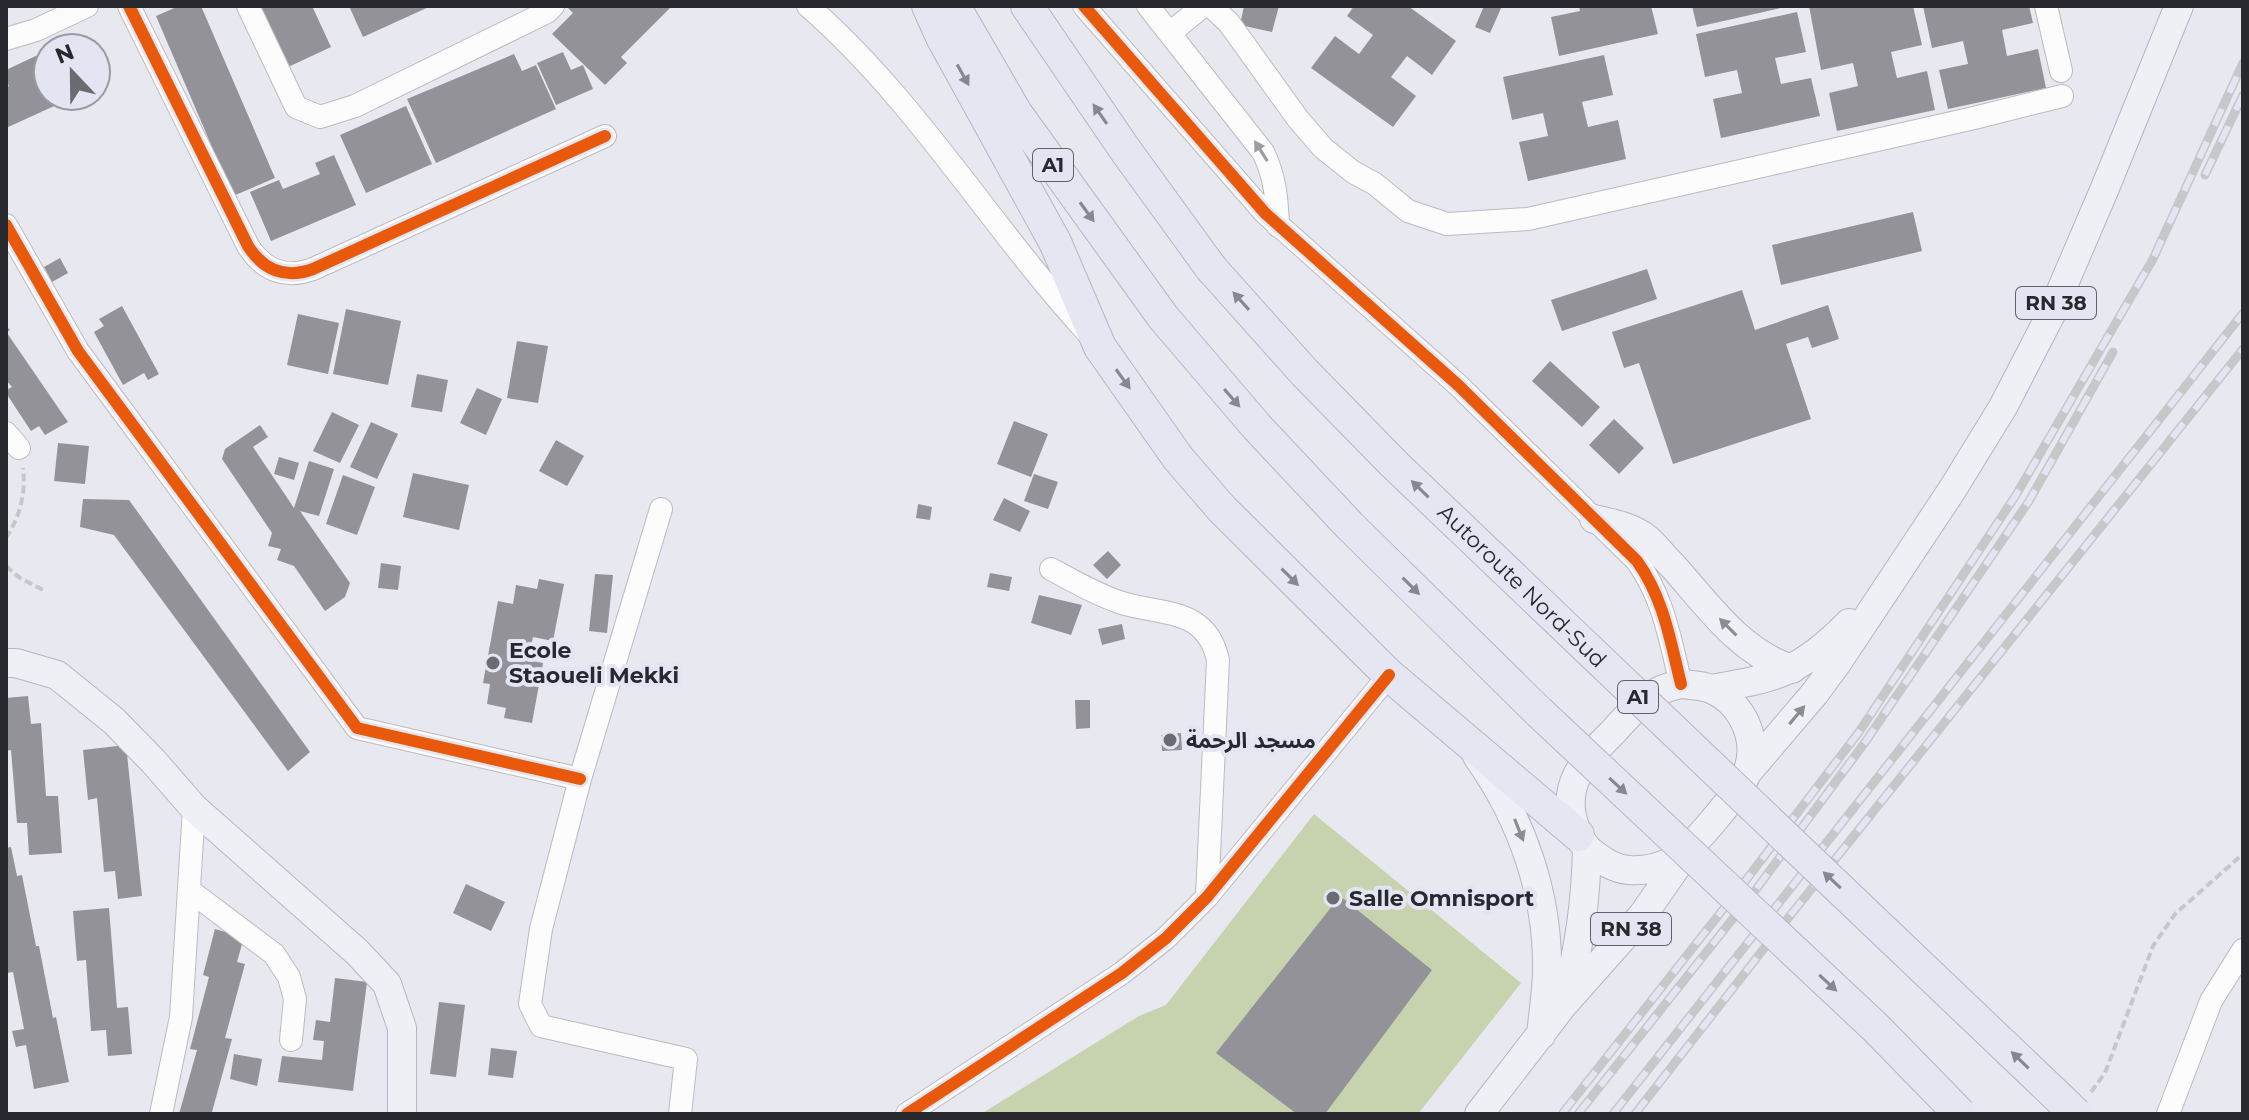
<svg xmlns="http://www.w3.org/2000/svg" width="2249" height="1120" viewBox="0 0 2249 1120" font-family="Montserrat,'Noto Sans Arabic',sans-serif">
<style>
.green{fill:#c6d3ae}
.building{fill:#929298}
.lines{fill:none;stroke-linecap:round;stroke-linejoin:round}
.minor-casing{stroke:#babac0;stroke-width:24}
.major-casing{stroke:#b5b5c4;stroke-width:30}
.highway-casing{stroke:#b5b5c4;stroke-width:34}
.path{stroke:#c7c7cb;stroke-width:4;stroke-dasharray:8 4;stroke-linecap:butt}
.minor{stroke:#fcfcfd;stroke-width:22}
.major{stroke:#efeff6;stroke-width:28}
.highway{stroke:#e5e6f2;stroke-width:32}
.rail-casing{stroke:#c6c7c9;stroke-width:9}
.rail{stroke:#e4e5f3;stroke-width:6;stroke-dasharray:18;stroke-linecap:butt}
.highway-bridge-casing{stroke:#b5b5c4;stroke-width:34;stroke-linecap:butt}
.highway-bridge{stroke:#e5e6f2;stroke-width:32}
.cycleway-casing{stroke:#e4e5f3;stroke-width:17}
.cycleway{stroke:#e8590c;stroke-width:12}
.oneway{fill:#868890}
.oneway2{fill:#9d9da0}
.oneway3{fill:#8c8c92}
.poi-dot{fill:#6b6c72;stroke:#e4e5f3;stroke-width:3}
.labels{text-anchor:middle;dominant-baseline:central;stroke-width:8;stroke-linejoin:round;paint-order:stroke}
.shield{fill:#e4e5f3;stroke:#606169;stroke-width:2}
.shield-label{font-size:20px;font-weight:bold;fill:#28292e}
.street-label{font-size:22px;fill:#28292e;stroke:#e4e5f3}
.poi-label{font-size:22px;font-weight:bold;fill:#28292e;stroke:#e4e5f3;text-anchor:start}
</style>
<rect width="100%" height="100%" fill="#e8e8f0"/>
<path class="green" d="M1314,814l207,169 -103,131h-437l158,-98 27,-11z"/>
<path class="building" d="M179,6h22l74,172 -42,18 -77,-180z
M257,6h55l19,41 -45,21z
M349,6h82l-68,31z
M570,6h102l-51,51 6,6 -22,22 -53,-51 21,-21 -5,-5z
M1244,6h35l-7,26 -32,-7z
M1354,6h54l48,35 -24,34 -25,-19 -16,21 25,19 -23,31 -82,-59 24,-32 24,18 14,-19 -26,-19z
M1484,6h18l-12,27 -15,-6z
M1579,6h72l7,28 -99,22 -8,-39 29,-6z
M1692,6h93v1l-88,20z
M1809,6h104l9,39 -31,7 6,26 30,-7 8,39 -98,21 -8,-38 29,-7 -5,-23 -32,7z
M1923,6h106l4,17 -31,7 5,26 31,-7 8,39 -98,21 -9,-39 29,-6 -5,-23 -31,7z
M1797,12l9,40 -31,6 6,26 30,-6 9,38 -99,22 -8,-39 29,-6 -5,-23 -32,7 -9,-43z
M563,52l8,18 12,-5 10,24 -37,16 -19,-42z
M42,53l6,14v29h13l2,6 -57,26v-40l3,-2 -3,-6v-10z
M514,54l8,17 14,-6 20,44 -120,54 -29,-64z
M1604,55l9,40 -31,7 6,25 30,-7 8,39 -98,22 -9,-39 29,-6 -5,-23 -31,7 -9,-43z
M406,106l26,58 -66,29 -26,-58z
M334,155l22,50 -85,36 -21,-49 29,-12 4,9 37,-15 -5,-11z
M1913,212l9,39 -141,34 -9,-40z
M60,258l8,15 -16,9 -8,-15z
M1647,269l10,30 -95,32 -11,-31z
M1742,290l13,40 73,-25 11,34 -27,9 -4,-11 -22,7 25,75 -138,45 -34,-101 -15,5 -12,-36z
M122,306l37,68 -11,6 -4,-7 -21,12 -29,-53 10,-6 -5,-7z
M346,309l55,12 -13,64 -55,-11z
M298,314l41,9 -11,51 -41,-9z
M6,328l4,1 -3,4 61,89 -23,13 -6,-9 -8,5 -25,-38v-3l6,-3 -6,-7z
M517,341l31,5 -10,57 -31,-5z
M1550,361l50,46 -18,20 -50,-46z
M417,374l31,6 -6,32 -31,-5z
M477,388l25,11 -16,36 -26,-12z
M332,412l27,13 -19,38 -27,-12z
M1614,419l30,29 -25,26 -30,-29z
M1014,421l34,13 -17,43 -34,-13z
M371,422l27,12 -21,45 -27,-12z
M260,425l8,12 -15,10 41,61 15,-47 25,8 -15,47 -19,-5 50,72 -5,14 -20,14 -31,-45 -17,-6 4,-11 -13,-3 4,-13 -50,-74 3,-10z
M556,440l28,16 -17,30 -28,-15z
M58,443l31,3 -4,38 -31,-3z
M279,457l20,6 -5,17 -20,-6z
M413,473l56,12 -10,45 -56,-13z
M1034,474l24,8 -10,27 -24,-8z
M343,475l32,12 -18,48 -31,-11z
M1004,498l26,13 -10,21 -27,-12z
M83,499l46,1 181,252 -22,19 -174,-236 -34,-8z
M918,504l14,3 -2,13 -14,-2z
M1108,551l13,14 -14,14 -14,-14z
M381,563l20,3 -3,24 -20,-2z
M990,573l22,4 -3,14 -22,-4z
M595,574l18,1 -6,58 -18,-2z
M539,579l25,5 -11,57 -20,-4 -5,23 15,3 -11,60 -28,-5 2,-10 -19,-4 3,-20 -7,-1 15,-82 15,3 3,-19 21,4z
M1039,595l43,10 -11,30 -40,-12z
M1122,624l3,15 -23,6 -4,-16z
M28,696l3,28 10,-1 5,73h12l4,57 -33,2 -2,-32h-10l-6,-73 -5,1v-53z
M1075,700h15v28l-14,1z
M1181,733l1,17 -20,1 -1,-16z
M126,745l16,151 -24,3 -3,-28 -11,1 -7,-74 -9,2 -5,-50z
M11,847l6,29 5,-1 14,71h3l14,72 3,-1 13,65 -35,7 -8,-44 -10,2 -4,-16 12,-2 -11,-57 -6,1 -1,-6v-119z
M466,884l39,18 -14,29 -38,-18z
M1340,896l92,74 -107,144h-28l-81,-61z
M109,908l8,100 11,-1 4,47 -24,2 -2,-26 -15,1 -5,-71 -9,1 -4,-50z
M215,929l29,8 -7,25 8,2 -20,74 7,1 -20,73 5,2h-38l18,-64 -7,-1 19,-72 -6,-2z
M335,978l32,4 -14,109 -75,-9 4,-26 40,4 2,-19 -11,-1 3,-20 14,2z
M439,1002l26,3 -9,72 -26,-3z
M491,1048l26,3 -4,27 -25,-3z
M234,1054l28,5 -5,27 -27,-7z"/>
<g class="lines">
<g class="minor-casing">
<path id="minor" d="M129,6l119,240c16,25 38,33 65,23l292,-133
M248,6l48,101 24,10 35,-11 192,-94 6,-6
M808,6c108,94 182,220 278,325
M1084,6l181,207 193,172 179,176c27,38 33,79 44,123
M1148,6l115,146c12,24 14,47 15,74
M1211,6l18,17 69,96 25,29 30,24 22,12 33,27 39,13 81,-5 446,-101 88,-22
M2046,6l15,65
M1170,33l33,-27
M6,39l30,-9 51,-24
M6,225l72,126 279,377 223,51
M6,433l13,15
M661,509l-81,270 -39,150 -11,75 11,22 145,33 -6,55
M1051,569c22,12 44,25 68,33 42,14 87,4 99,58l-11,237
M189,890l85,64 15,23 6,22 -4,41
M161,1114l20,-97 13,-209
M907,1114l215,-141 44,-35 41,-41 182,-222
M2168,1114l43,-113 32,-51"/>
</g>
<g class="major-casing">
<path id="major" d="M1594,519c18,4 38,8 52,19 10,8 17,19 26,27 35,39 68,88 120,104
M6,663h10l41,12 57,46 39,40 41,47 163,144 30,32 15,44v86
M1681,684c10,1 20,1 30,5 32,14 50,53 35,86 -9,20 -57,78 -76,87 -12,6 -27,9 -41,8 -15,-1 -26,-9 -38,-18 -8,-7 -13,-16 -16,-25 -15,-43 10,-67 38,-95 21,-23 35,-42 68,-48z
M1711,689c66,-11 90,-17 138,-66
M1477,756c45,63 72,140 70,218 -1,21 -4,41 -6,61
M1746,774l69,-81 22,-30 115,-173 51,-83 48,-93 54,-126 74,-182
M1566,997c14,-50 20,-98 21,-149
M1479,1114l84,-109 79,-89 44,-63"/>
</g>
<g class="highway-casing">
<path id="highway" d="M928,6l14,31 113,205 45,105 78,111 44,51 167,166 189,160
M954,6l62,107 147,204
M1027,6l99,145 85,117"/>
</g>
<path class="path" d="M6,538c14,-22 20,-44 17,-70
M6,566l14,12 23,12
M2091,1092l14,-19 48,-127 22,-32 68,-60"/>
<use href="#minor" class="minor"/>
<use href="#major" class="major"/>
<use href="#highway" class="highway"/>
<g class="rail-casing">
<path id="rail" d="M2205,175l38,-80
M1562,1114l181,-230 116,-152 157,-237 137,-236 90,-196
M1578,1114l176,-222 112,-151 163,-240 84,-149
M1613,1114l630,-801
M1635,1114l134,-172 474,-593"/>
</g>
<use href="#rail" class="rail"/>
<g class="highway-bridge-casing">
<path id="highway-bridge" d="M1211,268l94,105 89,91 682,650
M1163,317l94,110 93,99 189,186 337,316 84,86"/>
</g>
<use href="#highway-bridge" class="highway-bridge"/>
<g class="cycleway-casing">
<path id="cycleway" d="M129,6l119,240c16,25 38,33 65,23l292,-133
M1084,6l181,207 193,172 179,176c27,38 33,79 44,123
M6,225l72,126 279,377 223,51
M907,1114l215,-141 44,-35 41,-41 182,-222"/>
</g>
<use href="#cycleway" class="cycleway"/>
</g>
<defs><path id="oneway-solid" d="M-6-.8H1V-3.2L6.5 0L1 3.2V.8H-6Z" transform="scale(2)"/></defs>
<g class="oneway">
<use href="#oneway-solid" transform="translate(963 75) rotate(61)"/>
<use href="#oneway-solid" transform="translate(1100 114) rotate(-125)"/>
<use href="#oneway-solid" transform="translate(1087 212) rotate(54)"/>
<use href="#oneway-solid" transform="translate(1241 301) rotate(-132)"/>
<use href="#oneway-solid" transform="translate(1123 379) rotate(54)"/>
<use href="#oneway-solid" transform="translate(1232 398) rotate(49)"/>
<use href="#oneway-solid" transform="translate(1420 489) rotate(-136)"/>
<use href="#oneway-solid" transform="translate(1290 577) rotate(45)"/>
<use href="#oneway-solid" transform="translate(1411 586) rotate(45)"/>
<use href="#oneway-solid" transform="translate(1618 786) rotate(43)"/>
<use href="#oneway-solid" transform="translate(1832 880) rotate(-137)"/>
<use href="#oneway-solid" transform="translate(1828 983) rotate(43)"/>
<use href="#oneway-solid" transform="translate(2020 1060) rotate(-136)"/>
</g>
<use class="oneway2" href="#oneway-solid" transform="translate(1261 151) rotate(-122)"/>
<g class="oneway3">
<use href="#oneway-solid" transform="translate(1728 627) rotate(-135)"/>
<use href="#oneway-solid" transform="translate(1797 715) rotate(-50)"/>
<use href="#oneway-solid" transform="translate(1519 830) rotate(68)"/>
</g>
<g class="poi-dot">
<circle cx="493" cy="663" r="8"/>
<circle cx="1170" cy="740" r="8"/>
<circle cx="1333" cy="898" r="8"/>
</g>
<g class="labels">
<g class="shield">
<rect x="1033" y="149" width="40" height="32" rx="6"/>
<rect x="2016" y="287" width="80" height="32" rx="6"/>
<rect x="1618" y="681" width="40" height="32" rx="6"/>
<rect x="1591" y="913" width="80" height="32" rx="6"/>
</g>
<g class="shield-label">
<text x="1053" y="165">A1</text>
<text x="2056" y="303">RN 38</text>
<text x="1638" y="697">A1</text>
<text x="1631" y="929">RN 38</text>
</g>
<g class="street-label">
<text transform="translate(1522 586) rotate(44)">Autoroute Nord-Sud</text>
</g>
<g class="poi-label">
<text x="509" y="650">Ecole<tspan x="509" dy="25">Staoueli Mekki</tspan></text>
<text x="1186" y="740">مسجد الرحمة</text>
<text x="1349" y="898">Salle Omnisport</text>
</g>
</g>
<rect width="2249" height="1120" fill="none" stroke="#28292e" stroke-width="16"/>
<g transform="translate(72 72) rotate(338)"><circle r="38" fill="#e4e5f3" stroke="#999aa4" stroke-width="2"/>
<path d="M0-6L14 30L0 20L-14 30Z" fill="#6b6c72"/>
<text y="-12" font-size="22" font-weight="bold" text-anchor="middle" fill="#28292e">N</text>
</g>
</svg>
